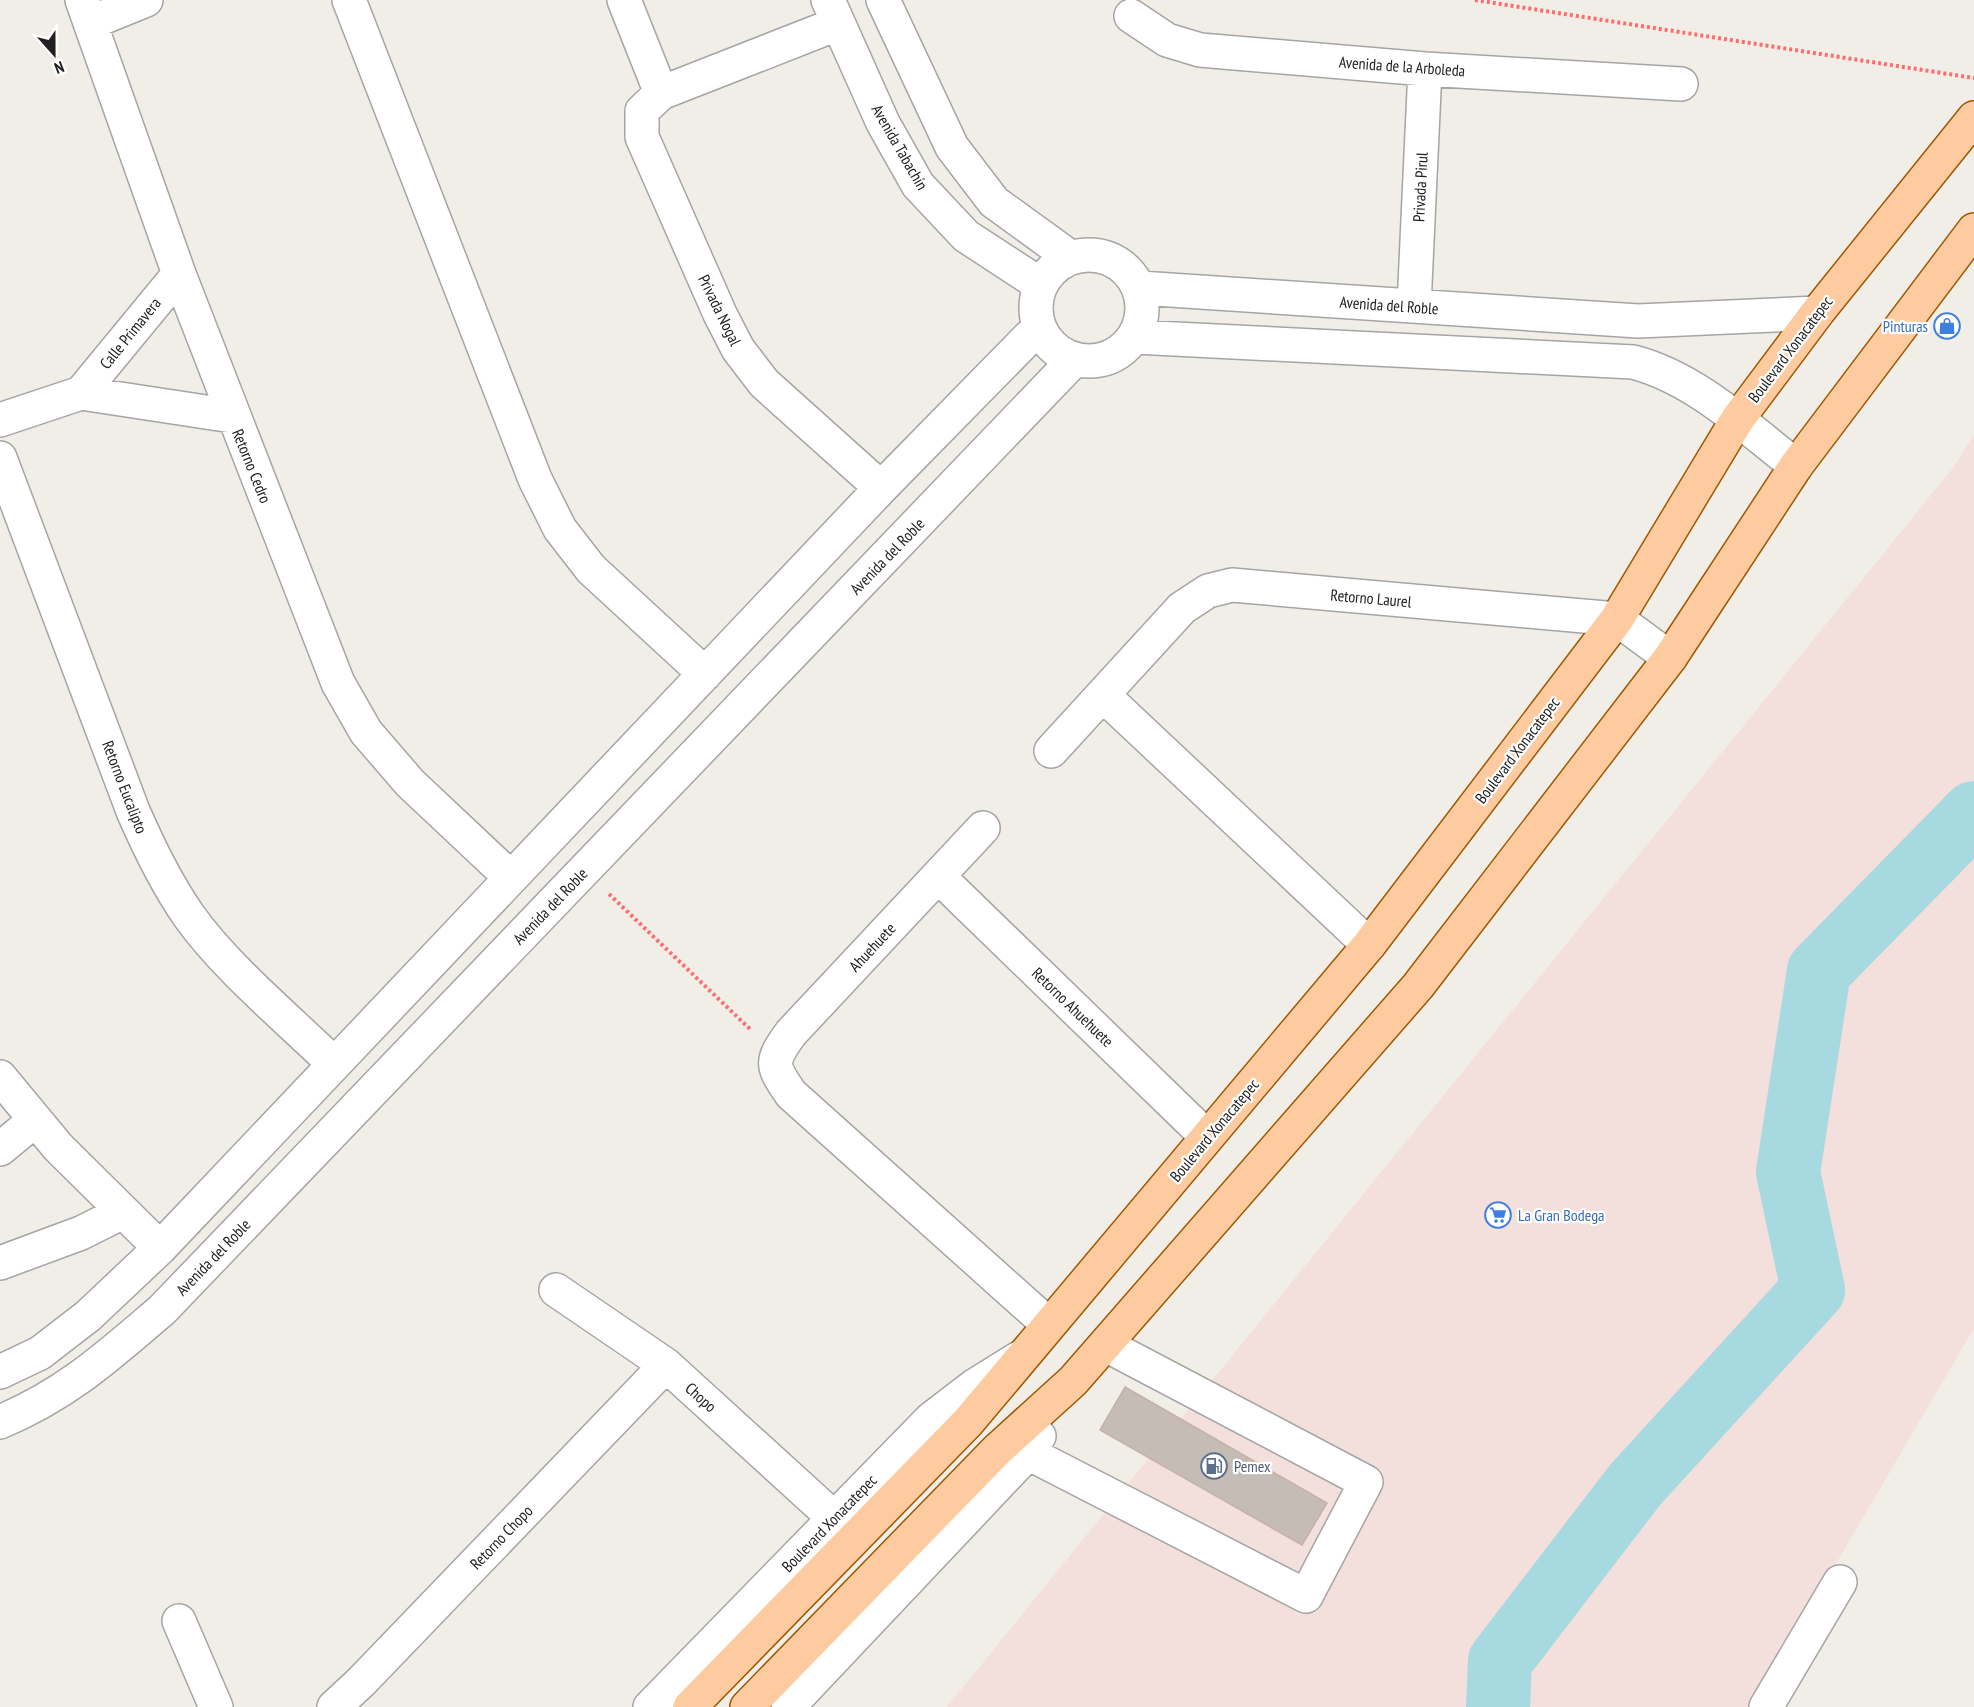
<svg xmlns="http://www.w3.org/2000/svg" width="1974" height="1707" viewBox="0 0 1974 1707" font-family="'PT Sans Narrow',sans-serif">
<style>
.military{fill:#f3dfdb}
.lines{fill:none;stroke-linecap:round;stroke-linejoin:round}
.river{stroke:#a7d9e0;stroke-width:64}
.building{fill:#c6bcb6;stroke:#c4b2a9;stroke-width:1.5}
.minor-casing{stroke:#a5a5a5;stroke-width:36}
.major-casing{stroke:#9e5800;stroke-width:36}
.path{stroke:#fd6d6e;stroke-width:4;stroke-dasharray:3 3;stroke-linecap:butt}
.minor{stroke:#fff;stroke-width:33}
.major{stroke:#fecba0;stroke-width:33}
.labels{text-anchor:middle;dominant-baseline:central;stroke-width:4.5;stroke-linejoin:round;paint-order:stroke}
.street-label{font-size:16px;fill:#212121;stroke:#fff}
.shop-label{font-size:16px;fill:#366cbe;stroke:#fff;text-anchor:end}
.service-label{font-size:16px;fill:#4e5e75;stroke:#fff;text-anchor:start}
</style>
<rect width="100%" height="100%" fill="#f1ede7"/>
<path class="military" d="M1974,435v893l-222,379h-805l1006,-1239z"/>
<g class="lines">
<path class="river" d="M1498,1707l2,-46 135,-176 178,-195 -25,-118 31,-201 155,-158"/>
</g>
<path class="building" d="M1125,1387l202,116 -25,42 -202,-115z"/>
<g class="lines">
<g class="minor-casing">
<path id="minor" d="M82,0l97,274 159,409 28,49 44,51 101,95
M349,0l186,479 25,50 31,40 114,105
M624,0l37,93 -19,18v26l78,177 18,35 26,34 117,105
M828,0l55,123 35,62 48,51 75,49
M883,0l69,147 42,55 76,55
M1131,16l36,24 33,10 225,19 256,15
M92,22l54,-22
M661,93l176,-69
M1036 308a53 53 0 1 1 106 0a53 53 0 1 1-106 0Z
M1140,288l498,33 179,-8
M1414,306l11,-237
M1135,337l498,25c62,16 113,65 163,104
M81,393l98,-119
M0,420l81,-27 151,23
M0,458l133,353c16,37 33,72 56,105 37,52 99,103 145,148
M1103,695l266,250
M1051,751l131,-143 26,-17 24,-6 385,34 53,39
M983,828l-192,205c-21,29 -20,32 0,61l258,231
M939,877l268,260
M0,1077l58,70 102,101
M0,1149l34,-28
M0,1263l81,-30 42,-21
M556,1290l110,75 168,153
M0,1372l40,-19 48,-37 72,-68 721,-760 158,-161
M0,1422c67,-28 108,-66 162,-112l913,-951
M1028,1453l278,143 60,-114 -260,-137
M179,1621l37,86
M334,1707l27,-25 305,-317
M650,1707l281,-288 43,-33 45,-28
M788,1707l240,-254 11,-17
M1766,1707l74,-125"/>
</g>
<g class="major-casing">
<path id="major" d="M690,1707l278,-285 401,-477 248,-326 120,-199 80,-107 157,-195
M747,1707l250,-257 76,-69 345,-395 252,-328 126,-192 178,-236"/>
</g>
<path class="path" d="M1475,0l499,78
M609,894l142,136"/>
<use href="#minor" class="minor"/>
<use href="#major" class="major"/>
</g>
<defs>
<g id="shop-ring" transform="scale(1.35)"><circle r="9.5" fill="#fff" stroke="#3f7fe0" stroke-width="1.5"/><path d="M-5-2.5h2.3a2.7 3.5 0 0 1 5.4 0H5L5.5 6h-11ZM-1.5-2.5h3a1.5 2.3 0 0 0-3 0Z" fill="#3f7fe0"/></g>
<g id="supermarket-ring" transform="scale(1.35)"><circle r="9.5" fill="#fff" stroke="#3f7fe0" stroke-width="1.5"/><path d="M-6-5.5h2.5l.6 2H6L4.5 2H-2.5L-4.4-4H-6ZM-1.5 3.2a1.3 1.3 0 1 0 .1 0ZM3 3.2a1.3 1.3 0 1 0 .1 0Z" fill="#3f7fe0"/></g>
<g id="fuel-ring" transform="scale(1.35)"><circle r="9.5" fill="#fff" stroke="#5c6f8a" stroke-width="1.5"/><path d="M-5.5-6h7V0h2V4h1.3V-2.5L3-4.5l.8-.8L6-3V5H2.5V1h-1V6h-7ZM-4.2-4.7v3.2H.2V-4.7Z" fill="#5c6f8a"/></g>
</defs>
<g fill-rule="evenodd">
<use href="#shop-ring" x="1947" y="326"/>
<use href="#supermarket-ring" x="1498" y="1215"/>
<use href="#fuel-ring" x="1214" y="1466"/>
</g>
<g class="labels">
<g class="street-label">
<text transform="translate(1402 66) rotate(4)">Avenida de la Arboleda</text>
<text transform="translate(900 147) rotate(60)">Avenida Tabachín</text>
<text transform="translate(1420 187) rotate(-87)">Privada Pirul</text>
<text transform="translate(1389 305) rotate(4)">Avenida del Roble</text>
<text transform="translate(720 310) rotate(64)">Privada Nogal</text>
<text transform="translate(130 333) rotate(-51)">Calle Primavera</text>
<text transform="translate(1790 349) rotate(-53)">Boulevard Xonacatepec</text>
<text transform="translate(252 466) rotate(68)">Retorno Cedro</text>
<text transform="translate(887 556) rotate(-46)">Avenida del Roble</text>
<text transform="translate(1371 598) rotate(5)">Retorno Laurel</text>
<text transform="translate(1517 750) rotate(-53)">Boulevard Xonacatepec</text>
<text transform="translate(125 787) rotate(69)">Retorno Eucalipto</text>
<text transform="translate(550 906) rotate(-46)">Avenida del Roble</text>
<text transform="translate(872 947) rotate(-47)">Ahuehuete</text>
<text transform="translate(1073 1007) rotate(44)">Retorno Ahuehuete</text>
<text transform="translate(1214 1130) rotate(-50)">Boulevard Xonacatepec</text>
<text transform="translate(213 1257) rotate(-46)">Avenida del Roble</text>
<text transform="translate(701 1397) rotate(42)">Chopo</text>
<text transform="translate(829 1523) rotate(-46)">Boulevard Xonacatepec</text>
<text transform="translate(501 1537) rotate(-46)">Retorno Chopo</text>
</g>
<g class="shop-label">
<text x="1928" y="326">Pinturas</text>
<text x="1518" y="1215" text-anchor="start">La Gran Bodega</text>
</g>
<g class="service-label">
<text x="1234" y="1466">Pemex</text>
</g>
</g>
<g transform="translate(54 54) rotate(159)" stroke="#ffffff" stroke-width="4.5" paint-order="stroke">
<path d="M0-4.5L10 22L0 15L-10 22Z" fill="#212121"/>
<text y="-9" font-size="16" font-weight="bold" text-anchor="middle" fill="#212121">N</text>
</g>
</svg>
